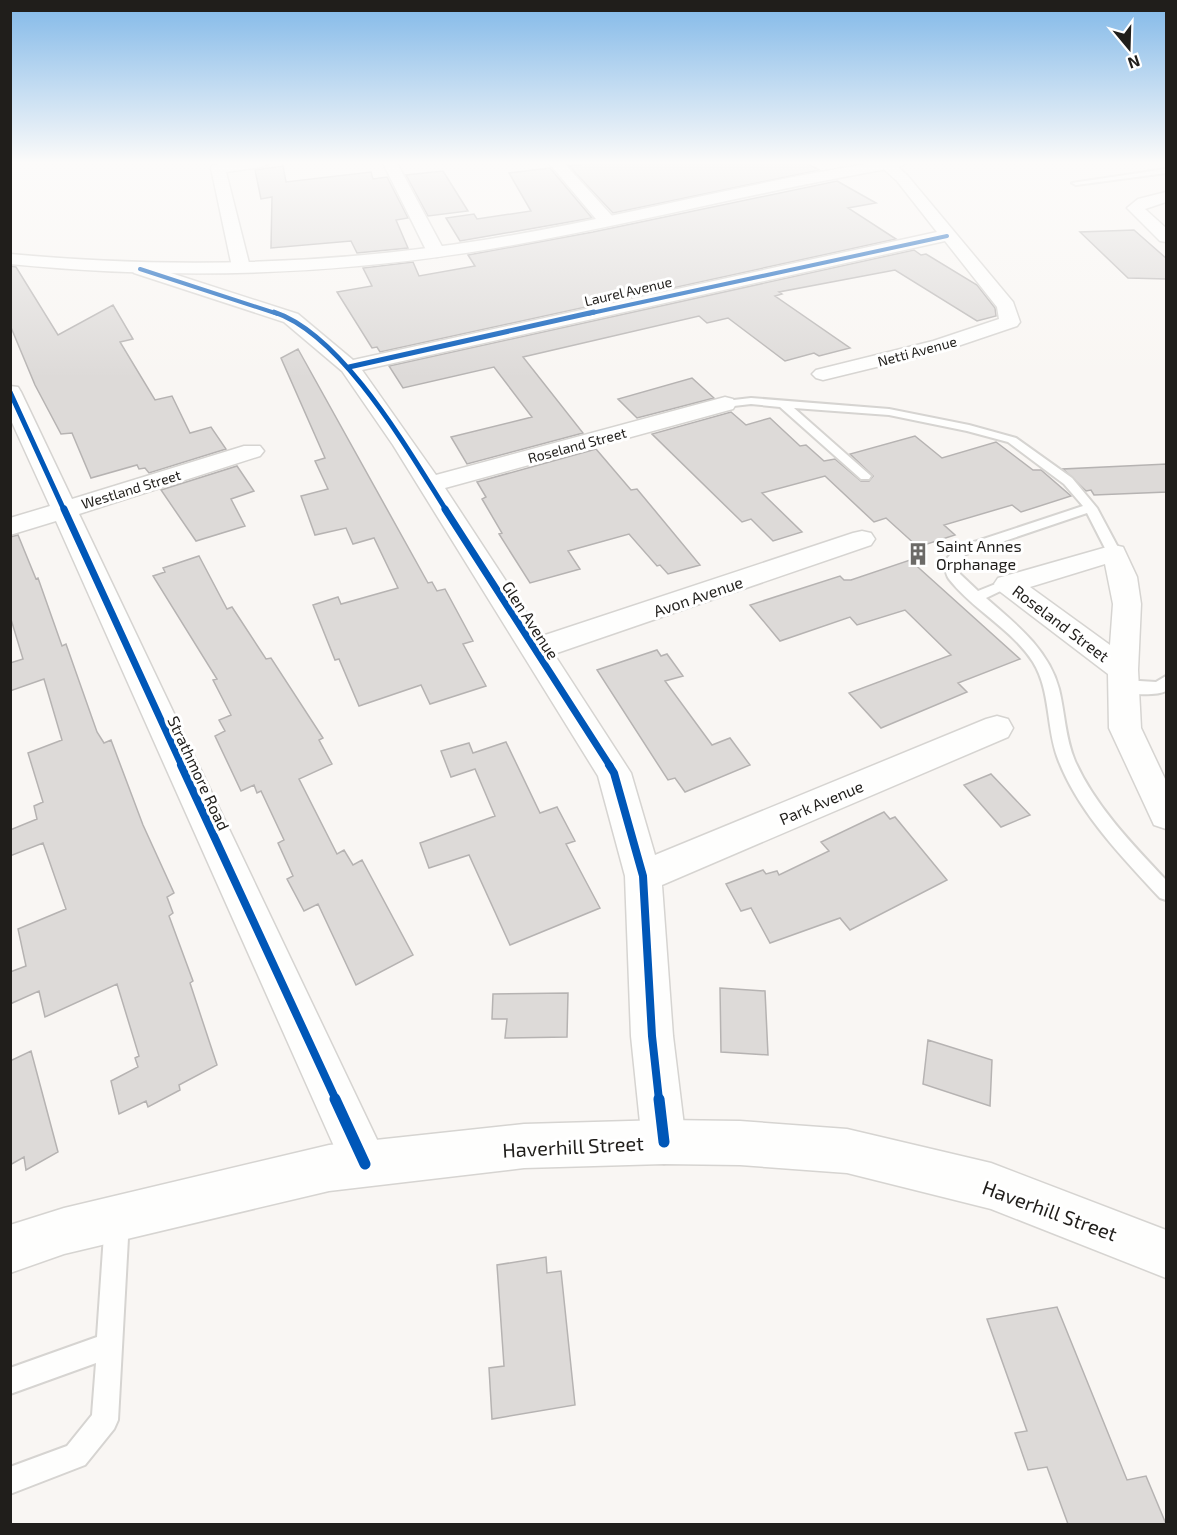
<svg xmlns="http://www.w3.org/2000/svg" width="1177" height="1535" viewBox="0 0 1177 1535" font-family="'Exo 2',sans-serif">
<style>
.building{fill:#dddad8;stroke:#b6b3b2;stroke-width:1.5}
.lines{fill:none;stroke-linecap:round;stroke-linejoin:round}
.lane-casing{stroke:#d6d4d1;stroke-width:4}
.street-casing{stroke:#d6d4d1;stroke-width:3}
.secondary-casing{stroke:#d6d4d1;stroke-width:3}
.lane{fill:#fefefd;fill-rule:evenodd}
.street{fill:#fefefd;fill-rule:evenodd}
.secondary{fill:#fefefd;fill-rule:evenodd}
.cycleway-far4-casing{stroke:#fff;stroke-width:6}
.cycleway-far3-casing{stroke:#fff;stroke-width:8}
.cycleway-far2-casing{stroke:#fff;stroke-width:10}
.cycleway-far1-casing{stroke:#fff;stroke-width:12}
.cycleway-casing{stroke:#fff;stroke-width:15}
.cycleway-far4{stroke:#0057b8;stroke-width:4}
.cycleway-far3{stroke:#0057b8;stroke-width:5}
.cycleway-far2{stroke:#0057b8;stroke-width:7}
.cycleway-far1{stroke:#0057b8;stroke-width:8}
.cycleway{stroke:#0057b8;stroke-width:11}
.labels{text-anchor:middle;dominant-baseline:central;stroke-width:6;stroke-linejoin:round;paint-order:stroke}
.far-street-label{font-size:14px;fill:#201e1b;stroke:#fff}
.poi-label{font-size:16px;fill:#201e1b;stroke:#fff;text-anchor:start}
.street-label{font-size:16px;fill:#201e1b;stroke:#fff}
.near-street-label{font-size:20px;fill:#201e1b;stroke:#fff}
</style>
<rect width="100%" height="100%" fill="#f9f6f3"/>
<path class="building" d="M594,163h213l12,7 -206,43 -44,-47z
M283,166l3,16 85,-10 2,7 14,-2 21,41 -12,2 12,28 -51,5 -6,-12 -80,7 1,-51 -11,2 -6,-29z
M550,168l42,50 -132,23 -14,-23 28,-4 3,5 54,-8 -22,-38z
M443,171l25,40 -40,5 -22,-41z
M837,181l39,22 -28,5 48,31 -516,113 -3,-5 -5,1 -35,-56 35,-6 -9,-18 50,-6 6,14 56,-10 -7,-11 125,-23z
M1134,230l33,29v20l-39,-1 -48,-46z
M914,250l7,5 5,-1 51,31 18,23 1,8 -19,5 -82,-51 -116,22 3,2 -7,2 75,52 -31,8 -5,-3 -29,8 -57,-43 -21,5 -8,-7 -176,41 60,76 -116,31 -16,-27 81,-20 -38,-50 -91,21 -14,-22z
M10,266l6,1 42,68 55,-30 20,34 -13,3 35,58 17,-4 18,37 21,-6 15,22 -77,24 -4,-5 -6,1 -2,-4 -46,13 -19,-45 -11,1 -26,-49 -25,-60z
M298,349l130,234 4,-1 5,9 8,-2 28,52 -10,3 23,42 -56,18 -9,-19 -62,21 -20,-47 -4,1 -22,-55 25,-8 3,7 57,-16 -24,-50 -21,6 -7,-16 -31,7 -14,-39 27,-7 -13,-28 10,-3 -44,-100z
M692,378l22,20 -77,20 -19,-19z
M731,412l15,13 24,-7 30,28 6,-1 18,16 11,-2 26,22h8l4,-5 -23,-22 65,-18 27,22 54,-16 37,28h8l30,26 -50,16 -9,-7 -68,20 11,10 -37,12 -32,-29 -12,4 -49,-46 -63,17 40,39 -29,9 -22,-22 -9,3 -90,-88z
M596,449l35,41 6,-1 63,76 -32,9 -8,-9 -3,1 -28,-32 -61,17 12,18 -50,14 -31,-49 3,-1 -20,-34 4,-2 -9,-15z
M1167,464v28l-73,3 -3,-5 -5,1 -23,-22z
M237,466l17,25 -23,8 14,27 -49,15 -35,-51z
M18,535l18,44 2,-1 24,68 4,-2 31,88 7,11 7,-3 32,85 31,68 -7,4 6,16 -4,3 24,65 -3,2 27,82 -38,20 1,5 -32,17 -2,-6 -27,13 -8,-33 27,-14 -3,-9 4,-2 -22,-72 -72,33 -6,-26 -29,13v-32l16,-6 -8,-37 48,-20 -23,-66 -33,13v-26l27,-11 -3,-13 9,-4 -15,-49 34,-13 -18,-61 -34,12v-28l13,-4 -13,-43v-79z
M199,556l28,53 5,-2 34,52 5,-1 52,80 -4,2 13,24 -33,15 38,75 7,-4 9,15 9,-5 51,95 -57,30 -38,-81 -14,7 -17,-32 6,-3 -15,-33 6,-3 -23,-49 -4,2 -3,-8 -13,6 -26,-55 10,-5 -6,-11 12,-5 -18,-35 4,-1 -64,-103 12,-4 -2,-4z
M910,560l110,99 -62,24 9,9 -86,36 -32,-35 102,-38 -46,-45 -48,15 -7,-8 -70,24 -30,-36 90,-29 4,4h7z
M657,650l4,6 6,-2 16,22 -18,5 47,64 18,-7 20,27 -65,27 -10,-14 -7,2 -71,-110z
M506,742l34,71 17,-6 18,34 -9,3 34,64 -90,37 -41,-90 -40,13 -9,-25 75,-27 -20,-47 -24,8 -10,-26 28,-8 4,10z
M991,774l39,41 -29,12 -37,-42z
M884,812l6,7 5,-2 52,63 -97,50 -10,-12 -70,25 -19,-35 -10,3 -15,-27 37,-14 3,4 11,-3 2,4 50,-24 -8,-9z
M720,988l45,3 3,64 -47,-3z
M568,993l-1,44 -62,1 2,-19h-15l1,-25z
M928,1040l64,20 -2,46 -67,-22z
M31,1051l27,101 -32,18 -2,-13 -14,8v-104z
M546,1257l1,16 14,-2 14,134 -83,14 -3,-51 15,-2 -7,-101z
M1057,1307l70,173 19,-4 20,48h-98l-21,-57 -19,3 -13,-37 12,-2 -40,-112z"/>
<g class="lines">
<g class="lane-casing">
<path id="lane" d="M1166,169v4l-90,12 -4,-2z
M751,398l138,11 80,16 47,13 56,40 25,30 24,45 -2,3h-10l-22,-43 -121,41 -8,9 2,11 18,17 30,-12 7,5 -29,14c30,26 63,52 73,91 6,24 6,49 16,72 20,45 58,84 91,119v20l-6,-2c-38,-41 -82,-86 -102,-139 -12,-31 -7,-68 -25,-97 -22,-34 -60,-52 -84,-83 -3,-4 -4,-11 -5,-17l12,-14 127,-42 -19,-22 -56,-42 -41,-11 -78,-16 -95,-7 77,68 -2,3h-8l-81,-72 -29,-3 -26,3 -6,-3 6,-3z
M1166,676v15c-10,5 -44,5 -51,-5l8,-6 33,2z
M117,1208l8,4 4,8 -11,200 -4,9 -29,36 -75,29v-27l57,-21 25,-31 4,-52 -86,31v-26l87,-31 8,-117 4,-8z"/>
</g>
<g class="street-casing">
<path id="street" d="M225,163h44l-7,4 -36,5 24,95 -9,5 -9,-5 -21,-99 2,-3z
M383,163h14l48,89 -3,4 -6,1 -9,-5z
M549,163h15l49,54 2,4 -2,4h-12z
M877,163h16l14,12 106,127 7,20 -3,4 -71,24 -123,30 -7,-2 -4,-4 4,-4 117,-29 66,-22 -2,-12 -52,-66 -583,129 74,105 289,-78 8,2 3,5 -3,5 -288,79 97,148 311,-103 9,-2 9,2 4,6 -4,6 -317,109 77,119 24,82 331,-136 11,-3 11,3 5,9 -5,9 -346,148 11,151 13,106 -6,16 -16,6 -16,-6 -6,-16 -11,-106 -6,-160 -27,-100 -205,-331 -51,-74 -58,-49 -150,-49 -3,-4 3,-4h12l152,49 55,46 584,-128 -40,-51z
M1166,192v10l-21,7 21,19v14l-6,-1 -33,-33 11,-9z
M10,386l8,1 3,5 51,107 172,-53h16l4,5 -4,5 -181,58 302,634 6,16 -6,16 -16,6 -16,-6 -293,-659 -46,14v-17l40,-12 -40,-88z
M1114,545l9,2 14,30 4,27 -3,66 3,58 25,53v48l-12,-4 -45,-97 -1,-54 -110,-84 -4,-6 4,-6zM1105,564l8,40 -3,41 -80,-58z"/>
</g>
<g class="secondary-casing">
<path id="secondary" d="M873,163h33l-7,4c-137,23 -272,59 -409,82 -160,27 -319,31 -480,15v-10c161,15 321,11 480,-15 128,-21 254,-56 383,-76z
M664,1120l76,1 107,8 144,34 175,67v48l-175,-69 -144,-36 -107,-8 -76,-1 -140,4 -195,23 -265,63 -54,19v-48l54,-17 265,-63 195,-21z"/>
</g>
<use href="#lane" class="lane"/>
<use href="#street" class="street"/>
<use href="#secondary" class="secondary"/>
<g class="cycleway-far4-casing">
<path id="cycleway-far4" d="M140,269l138,45
M587,314l360,-78"/>
</g>
<g class="cycleway-far3-casing">
<path id="cycleway-far3" d="M274,312c69,23 134,138 172,198
M349,367l245,-55
M10,392l54,118"/>
</g>
<g class="cycleway-far2-casing">
<path id="cycleway-far2" d="M64,509l118,257
M445,509l165,257"/>
</g>
<g class="cycleway-far1-casing">
<path id="cycleway-far1" d="M181,765l155,335
M609,765l5,8 29,103 9,160 7,64"/>
</g>
<g class="cycleway-casing">
<path id="cycleway" d="M335,1099l30,65
M659,1099l5,43"/>
</g>
<use href="#cycleway-far4" class="cycleway-far4"/>
<use href="#cycleway-far3" class="cycleway-far3"/>
<use href="#cycleway-far2" class="cycleway-far2"/>
<use href="#cycleway-far1" class="cycleway-far1"/>
<use href="#cycleway" class="cycleway"/>
</g>
<linearGradient id="sky" x2="0" y2="1"><stop stop-color="#81b8e8"/><stop offset="0.43" stop-color="#fcfbfa"/><stop offset="1" stop-color="#fcfbfa" stop-opacity="0"/></linearGradient>
<rect width="1177" height="378" fill="url(#sky)"/>
<defs>
<g id="building-bare" transform="scale(1.8)"><path d="M-4-6H4V6H1V3H-1V6H-4ZM-2.5-4.3h1.7v1.8h-1.7ZM.8-4.3h1.7v1.8H.8ZM-2.5-1h1.7V.8h-1.7ZM.8-1h1.7V.8H.8Z" fill="#6c6a67" stroke="#fff" stroke-width="2.5" paint-order="stroke"/></g>
</defs>
<g fill-rule="evenodd">
<use href="#building-bare" x="918" y="554"/>
</g>
<g class="labels">
<g class="far-street-label">
<text transform="translate(628 291) rotate(-13)">Laurel Avenue</text>
<text transform="translate(917 351) rotate(-15)">Netti Avenue</text>
<text transform="translate(577 445) rotate(-15)">Roseland Street</text>
<text transform="translate(131 489) rotate(-17)">Westland Street</text>
</g>
<g class="poi-label">
<text x="936" y="545">Saint Annes<tspan x="936" dy="18">Orphanage</tspan></text>
</g>
<g class="street-label">
<text transform="translate(698 596) rotate(-19)">Avon Avenue</text>
<text transform="translate(531 620) rotate(57)">Glen Avenue</text>
<text transform="translate(1061 623) rotate(37)">Roseland Street</text>
<text transform="translate(199 773) rotate(65)">Strathmore Road</text>
<text transform="translate(821 802) rotate(-23)">Park Avenue</text>
</g>
<g class="near-street-label">
<text transform="translate(573 1146) rotate(-3)">Haverhill Street</text>
<text transform="translate(1050 1210) rotate(20)">Haverhill Street</text>
</g>
</g>
<rect width="1177" height="1535" fill="none" stroke="#201e1b" stroke-width="24"/>
<g transform="translate(1129 48) rotate(161)" stroke="#ffffff" stroke-width="4.5" paint-order="stroke">
<path d="M0-4.5L10 22L0 15L-10 22Z" fill="#201e1b"/>
<text y="-9" font-size="16" font-weight="bold" text-anchor="middle" fill="#201e1b">N</text>
</g>
</svg>
